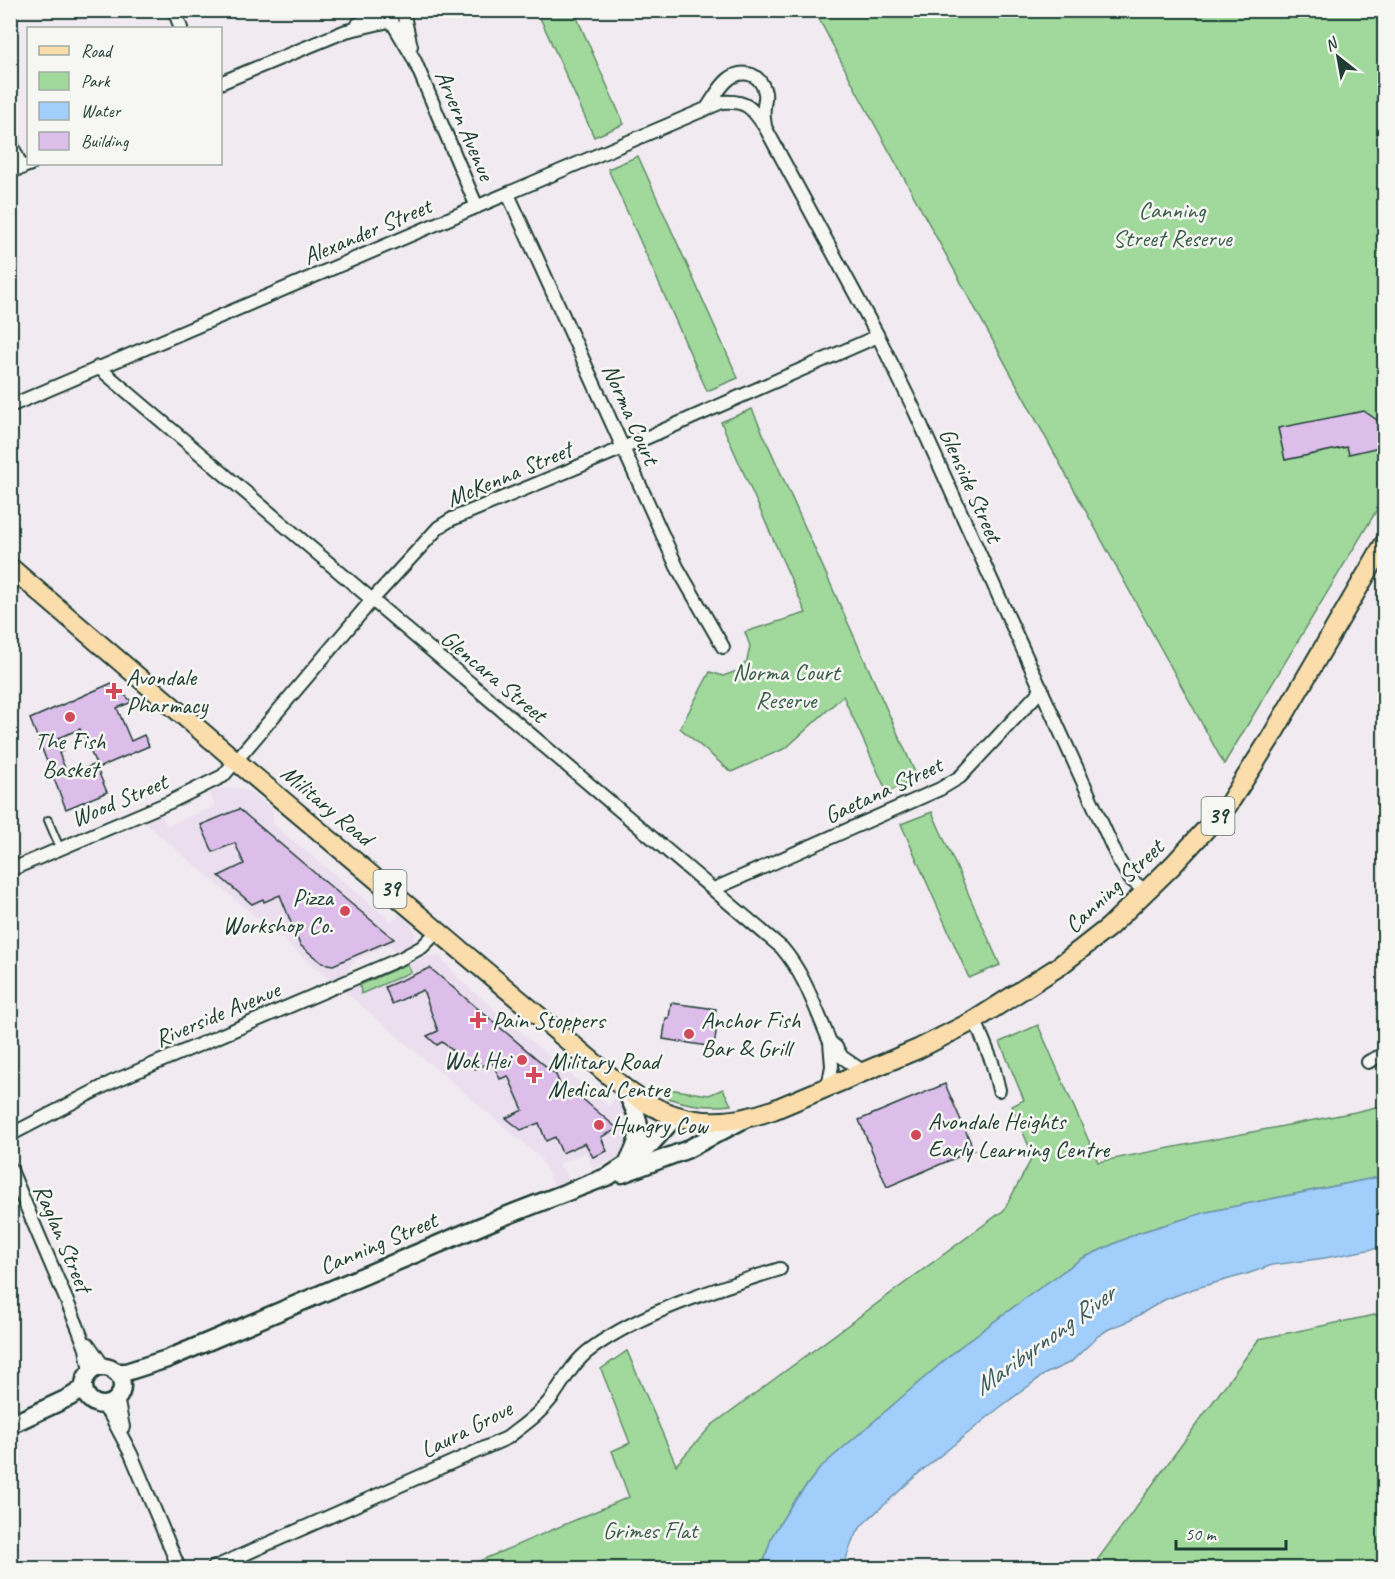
<svg xmlns="http://www.w3.org/2000/svg" width="1395" height="1579" viewBox="0 0 1395 1579" font-family="Caveat,sans-serif">
<style>
.built{fill:#ebdeef}
.green{fill:#a1d99d;stroke:#608b68;stroke-width:1.5}
.water{fill:#a2cefc;stroke:#6e94ac;stroke-width:1.5}
.building{fill:#ddbeeb;stroke:#1f3d34;stroke-width:1.5}
.lines{fill:none;stroke-linecap:round;stroke-linejoin:round}
.lane-casing{stroke:#1f3d34;stroke-width:10}
.street-casing{stroke:#1f3d34;stroke-width:16}
.secondary-casing{stroke:#1f3d34;stroke-width:21}
.primary-casing{stroke:#1f3d34;stroke-width:22}
.lane{stroke:#f6f6f2;stroke-width:6}
.street{stroke:#f6f6f2;stroke-width:12}
.secondary{stroke:#f6f6f2;stroke-width:16}
.primary{stroke:#faddab;stroke-width:18}
.poi-dot{fill:#d1495b;stroke:#f6f6f2;stroke-width:2}
.labels{text-anchor:middle;dominant-baseline:central;stroke-width:5;stroke-linejoin:round;paint-order:stroke}
.shield{fill:#f6f6f2;stroke:#60746d;stroke-width:1.5}
.shield-label{font-size:22px;font-weight:bold;fill:#1f3d34}
.street-label{font-size:24px;fill:#1f3d34;stroke:#f6f6f2}
.park-label{font-size:24px;fill:#395c49;stroke:#f6f6f2}
.poi-label{font-size:24px;fill:#1f3d34;stroke:#f6f6f2;text-anchor:start}
.water-label{font-size:26px;font-style:italic;fill:#395a5c;stroke:#f6f6f2}
</style>
<rect width="100%" height="100%" fill="#f1ebf1"/>
<filter id="ink" filterUnits="userSpaceOnUse"><feTurbulence type="fractalNoise" baseFrequency=".0167" numOctaves="2"/><feDisplacementMap in="SourceGraphic" scale="12" xChannelSelector="R" yChannelSelector="G"/><feConvolveMatrix kernelMatrix="1 2 1 2 8 2 1 2 1" color-interpolation-filters="sRGB"/></filter>
<g filter="url(#ink)">
<path class="built" d="M236,788l15,4 21,17 1,15 119,98 7,-8 12,10 5,9 -3,10 -18,10 -3,-6 -4,-2 -33,15 -10,14 -15,6 -187,-159 18,-7 6,12 48,-20 -5,-13 10,-4z
M431,955l10,2 19,23 148,126 7,-8 9,8 4,6 6,15 -9,25 -7,5 -25,12 -7,-17 -28,12 12,15 -16,7 -14,-29 -196,-166z"/>
<path class="green" d="M537,11h37l50,113 -30,13z
M815,11h569v487l-160,266 -367,-672z
M638,156l100,222 -31,13 -99,-222z
M752,409l166,370 -31,13 -44,-96 -57,52 -55,24 -51,-44 30,-56 13,4 14,-5 10,-10 3,-15 -5,-14 61,-19 -85,-191z
M932,812l68,153 -31,13 -68,-154z
M407,964l4,8 -50,22 -1,-9z
M1038,1025l60,137 257,-50 29,-7v71l-177,36 -69,21 -57,26 -54,38 -67,50 -139,120 -29,37 -20,32 -10,32h-299l166,-71 -17,-46 18,-8 -29,-74 26,-18 49,114 36,-40 292,-215 29,-54 -21,-50 12,-6 -24,-58z
M668,1089l41,6 14,-6 8,16c-23,3 -44,0 -66,-8z
M1384,1313v255h-288l2,-9 161,-220z"/>
<path class="water" d="M1384,1176v71l-59,11 -53,7 -25,9 -54,15 -29,11 -35,21 -20,8 -11,7 -27,26 -26,12 -46,34 -80,65 -57,52 -9,14 -10,29h-81l10,-32 20,-32 29,-37 139,-120 67,-50 54,-38 57,-26 69,-21z"/>
<path class="building" d="M1364,411l20,14v21l-35,8 -2,-7 -62,13 -7,-32z
M112,683l20,19 -15,6 14,33 13,-6 5,11 -51,22 -18,-39 -22,9 5,13 -4,2 9,23 27,-12 12,28 -41,17 -36,-90z
M239,809l110,93 45,37 -61,26 -11,-2 -22,-18 -20,-50 -16,7 -1,-3 -11,5 -33,-28 25,-12 -9,-21 -22,9 -12,-27z
M430,968l126,107 8,18 8,-3 46,39 -17,8 6,14 -14,6 -8,-14 -23,10 -7,-16 -9,4 -7,-18 -18,7 -15,-12 17,-8 -15,-34 -8,3 -8,-17 -17,7 -33,-27 -5,3 -10,-9 11,-5 -15,-41 -31,14 -7,-17z
M671,1003l45,6 -3,15 4,1 -3,22 -51,-8 3,-21h3z
M945,1084l29,66 -87,37 -28,-67z"/>
<g class="lines">
<g class="lane-casing">
<path id="lane" d="M48,820l12,28"/>
</g>
<g class="street-casing">
<path id="street" d="M174,10l7,18
M404,16l7,30
M392,22l22,37 63,148
M358,24l22,-14
M220,83l126,-52 43,-10
M707,108c11,-16 22,-41 45,-33 7,3 12,11 13,18 1,5 -1,9 -1,14 -1,6 0,13 1,19
M10,141l12,27
M10,172l21,-8
M508,194l169,373 46,80
M98,367l684,581c23,27 34,62 48,94l6,5 6,10 22,15
M10,406l712,-304c25,-2 30,6 43,25l113,209 35,71 205,452 12,20 17,13
M10,870l160,-68 53,-26 149,-176 67,-73 13,-8 171,-71 255,-112
M714,889l226,-100 20,-12 82,-88
M975,1020l17,42 7,28
M1368,1062l16,-8
M828,1087l4,-21 -2,-24
M10,1135l102,-53 290,-124 20,-11 17,-17
M10,1168l67,157 9,24 4,23
M88,1344l16,23
M117,1398l6,29
M102,1405l9,11 20,38 48,114
M213,1568l294,-130c15,-12 32,-23 44,-39 13,-18 22,-37 40,-50 52,-38 128,-61 189,-80"/>
</g>
<g class="secondary-casing">
<path id="secondary" d="M624,1088c15,30 22,40 5,72
M622,1174l64,-24 57,-30
M84 1386a19 19 0 1 1 38 0a19 19 0 1 1-38 0Z
M115,1372h11l41,-13 333,-141 109,-42 26,-17 16,-15 25,-28
M10,1425l60,-28 14,-9"/>
</g>
<g class="primary-casing">
<path id="primary" d="M10,567l226,194 388,327c47,36 93,42 149,22l145,-61 57,-29 83,-53 51,-40 64,-62 55,-60 42,-66 114,-195"/>
</g>
<use href="#lane" class="lane"/>
<use href="#street" class="street"/>
<use href="#secondary" class="secondary"/>
<use href="#primary" class="primary"/>
</g>
</g>
<g class="poi-dot">
<path d="M111 682h6v6h6v6h-6v6h-6v-6h-6v-6h6z"/>
<circle cx="70" cy="717" r="6"/>
<circle cx="345" cy="911" r="6"/>
<path d="M475 1011h6v6h6v6h-6v6h-6v-6h-6v-6h6z"/>
<circle cx="689" cy="1034" r="6"/>
<circle cx="522" cy="1060" r="6"/>
<path d="M531 1066h6v6h6v6h-6v6h-6v-6h-6v-6h6z"/>
<circle cx="599" cy="1125" r="6"/>
<circle cx="916" cy="1135" r="6"/>
</g>
<g class="labels">
<g class="shield">
<rect x="1201.5" y="797" width="33" height="38" rx="4.5"/>
<rect x="373.5" y="870" width="33" height="38" rx="4.5"/>
</g>
<g class="shield-label">
<text x="1218" y="816">39</text>
<text x="390" y="889">39</text>
</g>
<g class="street-label">
<text transform="translate(465 125) rotate(67)">Arvern Avenue</text>
<text transform="translate(367 231) rotate(-23)">Alexander Street</text>
<text transform="translate(631 414) rotate(66)">Norma Court</text>
<text transform="translate(509 474) rotate(-23)">McKenna Street</text>
<text transform="translate(971 485) rotate(66)">Glenside Street</text>
<text transform="translate(494 676) rotate(40)">Glencara Street</text>
<text transform="translate(883 790) rotate(-25)">Gaetana Street</text>
<text transform="translate(119 800) rotate(-23)">Wood Street</text>
<text transform="translate(327 805) rotate(40)">Military Road</text>
<text transform="translate(1114 886) rotate(-43)">Canning Street</text>
<text transform="translate(217 1014) rotate(-23)">Riverside Avenue</text>
<text transform="translate(63 1238) rotate(67)">Raglan Street</text>
<text transform="translate(378 1243) rotate(-23)">Canning Street</text>
<text transform="translate(466 1429) rotate(-27)">Laura Grove</text>
</g>
<g class="park-label">
<text x="1172" y="210">Canning<tspan x="1172" dy="28">Street Reserve</tspan></text>
<text x="786" y="672">Norma Court<tspan x="786" dy="28">Reserve</tspan></text>
<text x="650" y="1530">Grimes Flat</text>
</g>
<g class="poi-label">
<text x="126" y="677">Avondale<tspan x="126" dy="28">Pharmacy</tspan></text>
<text x="70" y="741" text-anchor="middle">The Fish<tspan x="70" dy="28">Basket</tspan></text>
<text x="333" y="897" text-anchor="end">Pizza<tspan x="333" dy="28">Workshop Co.</tspan></text>
<text x="492" y="1020">Pain Stoppers</text>
<text x="701" y="1020">Anchor Fish<tspan x="701" dy="28">Bar &amp; Grill</tspan></text>
<text x="510" y="1060" text-anchor="end">Wok Hei</text>
<text x="548" y="1061">Military Road<tspan x="548" dy="28">Medical Centre</tspan></text>
<text x="928" y="1121">Avondale Heights<tspan x="928" dy="28">Early Learning Centre</tspan></text>
<text x="611" y="1125">Hungry Cow</text>
</g>
<g class="water-label">
<text transform="translate(1044 1340) rotate(-36)">Maribyrnong River</text>
</g>
</g>
<rect width="1395" height="1579" fill="none" stroke="#f6f6f2" stroke-width="36"/>
<rect x="18" y="18" width="1359" height="1543" fill="none" stroke="#1f3d34" stroke-width="2" filter="url(#ink)"/>
<rect x="27" y="27" width="195" height="138" fill="#f6f6f2" stroke="#a0aca6" stroke-width="1.5"/>
<rect x="39" y="46" width="30" height="9" fill="#faddab" stroke="#a0aca6" stroke-width="1.5"/>
<text x="81" y="57" font-size="18" fill="#1f3d34">Road</text>
<rect x="39" y="72" width="30" height="18" fill="#a1d99d" stroke="#a0aca6" stroke-width="1.5"/>
<text x="81" y="87" font-size="18" fill="#1f3d34">Park</text>
<rect x="39" y="102" width="30" height="18" fill="#a2cefc" stroke="#a0aca6" stroke-width="1.5"/>
<text x="81" y="117" font-size="18" fill="#1f3d34">Water</text>
<rect x="39" y="132" width="30" height="18" fill="#ddbeeb" stroke="#a0aca6" stroke-width="1.5"/>
<text x="81" y="147" font-size="18" fill="#1f3d34">Building</text>
<g transform="translate(1338 57) rotate(329)" stroke="#f6f6f2" stroke-width="4.5" paint-order="stroke">
<path d="M0-4.5L10 22L0 15L-10 22Z" fill="#1f3d34"/>
<text y="-9" font-size="16" font-weight="bold" text-anchor="middle" fill="#1f3d34">N</text>
</g>
<path d="M1176 1540v9h110v-9" fill="none" stroke="#1f3d34" stroke-width="3"/>
<text x="1185" y="1540" font-size="18" fill="#1f3d34" stroke="#f6f6f2" stroke-width="4.5" paint-order="stroke">50 m</text>
</svg>
